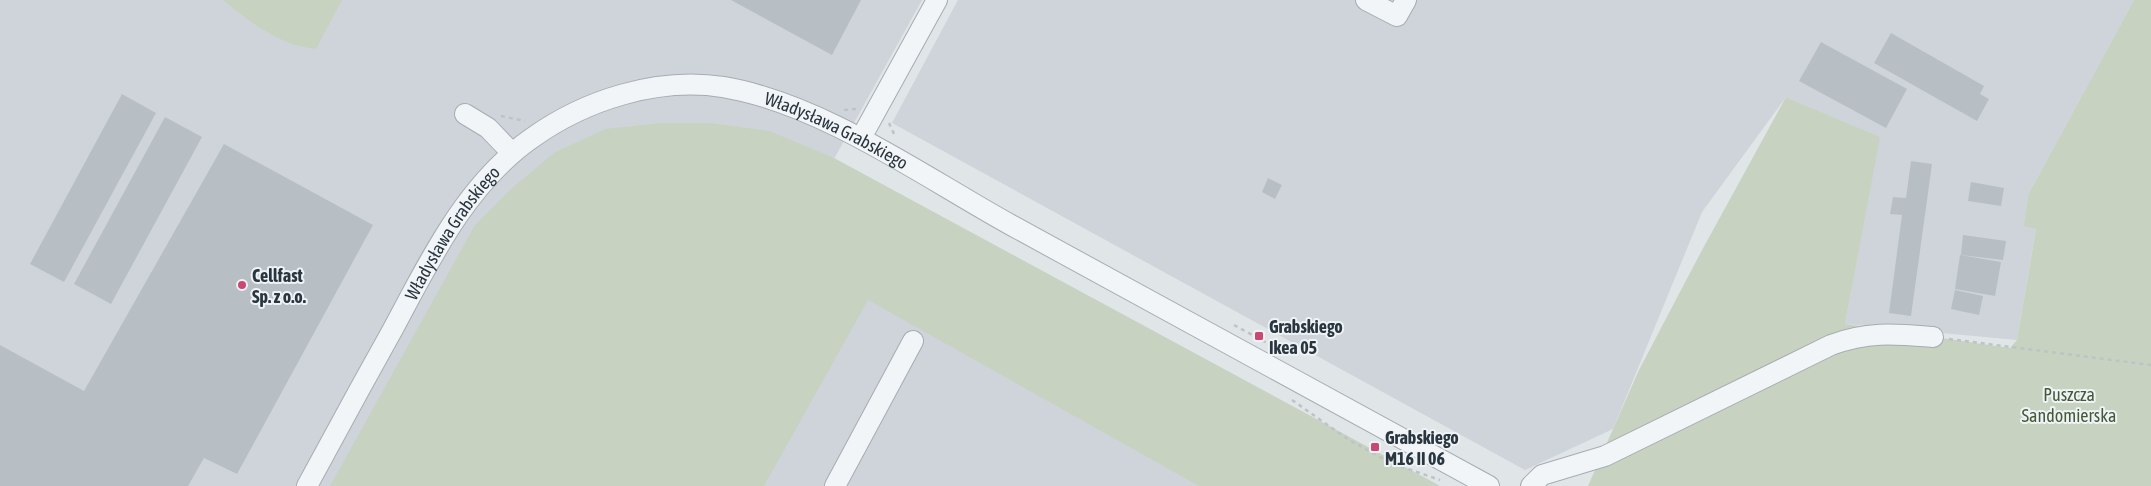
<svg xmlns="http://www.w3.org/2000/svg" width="2151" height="486" viewBox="0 0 2151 486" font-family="'Asap Condensed',sans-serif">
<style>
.built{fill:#ced4da}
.green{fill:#c8d2c1}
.building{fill:#b7bfc5}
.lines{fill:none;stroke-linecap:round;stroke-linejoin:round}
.minor-casing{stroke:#a5adb2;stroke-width:22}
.path{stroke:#bec3c7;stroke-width:2.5;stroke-dasharray:4 4;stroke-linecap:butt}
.minor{stroke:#f2f5f7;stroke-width:20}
.poi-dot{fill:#ca4872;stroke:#eff3f6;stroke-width:2}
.labels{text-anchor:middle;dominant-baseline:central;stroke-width:4;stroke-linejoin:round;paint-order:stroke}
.street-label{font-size:18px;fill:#29353f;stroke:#eff3f6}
.poi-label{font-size:18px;font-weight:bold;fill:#29353f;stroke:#eff3f6;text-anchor:start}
.park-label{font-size:18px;fill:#445a37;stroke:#eff3f6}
</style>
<rect width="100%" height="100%" fill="#e0e5e8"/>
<path class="built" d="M0,0h922l-88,159 606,327h-1440z
M958,0h1176l-105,193 7,35 -19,112 -172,-16 34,-187 -93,-40 -84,115 -89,217 -88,41 -633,-347z"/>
<path class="green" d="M223,0h119l-26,49c-36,-3 -66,-27 -93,-49z
M2134,0h17v486h-563l51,-116 62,-118 85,-155 94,40 -35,187 165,24 7,-8 19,-111 -12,-3 5,-33z
M661,123h49l59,8 65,27 606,328h-241l-331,-186 -104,186h-434l145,-261 36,-36 43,-36 51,-24z"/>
<path class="building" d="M731,0h130l-29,55z
M1891,33l93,53 -4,8 9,5 -12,22 -103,-58z
M1821,42l86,47 -21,39 -87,-47z
M122,94l34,19 -92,169 -34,-18z
M165,117l37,20 -91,167 -37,-20z
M224,144l149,81 -136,249 -33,-16 -16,28h-188v-141l84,46z
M1911,161l21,3 -21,152 -22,-3 13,-98 -12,-1 3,-17 13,1z
M1268,178l14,7 -7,14 -13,-7z
M1971,182l33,6 -3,18 -33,-5z
M1963,235l43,6 -3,19 -42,-5z
M1960,255l41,7 -6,34 -40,-7z
M1955,290l28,6 -4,19 -28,-6z"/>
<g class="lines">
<g class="minor-casing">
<g id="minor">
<path d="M1366,0l31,16 9,-16"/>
<path d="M465,114l23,14 24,25"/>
<path d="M861,138l76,-138"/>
<path id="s1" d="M307,486c28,-52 57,-105 86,-157 37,-69 73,-145 139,-191 53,-38 125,-61 191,-51 98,16 201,90 288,138 159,87 319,173 478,261"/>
<path d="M835,486l78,-145"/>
<path d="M1531,486l11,-11 63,-19 226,-111c37,-14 65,-11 102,-8"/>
</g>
</g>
<path class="path" d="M844,110l12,-1
M501,116l24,5
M889,123l6,13
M1234,325l44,24
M1949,339l202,26
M1292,400l57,40 42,23 49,17"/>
<use href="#minor" class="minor"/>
</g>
<g class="poi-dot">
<circle cx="242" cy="285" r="5"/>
<rect x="1254" y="331" width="10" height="10" rx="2.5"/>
<rect x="1370" y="442" width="10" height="10" rx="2.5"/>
</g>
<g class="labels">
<g class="street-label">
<text stroke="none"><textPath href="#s1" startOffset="742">Władysława Grabskiego</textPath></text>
<text stroke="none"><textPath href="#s1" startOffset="292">Władysława Grabskiego</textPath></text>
</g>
<g class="poi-label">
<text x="252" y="275">Cellfast<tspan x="252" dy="21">Sp. z o.o.</tspan></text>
<text x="1269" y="326">Grabskiego<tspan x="1269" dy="21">Ikea 05</tspan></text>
<text x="1385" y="437">Grabskiego<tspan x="1385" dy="21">M16 II 06</tspan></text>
</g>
<g class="park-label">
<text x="2069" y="394">Puszcza<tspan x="2069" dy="21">Sandomierska</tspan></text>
</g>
</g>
</svg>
